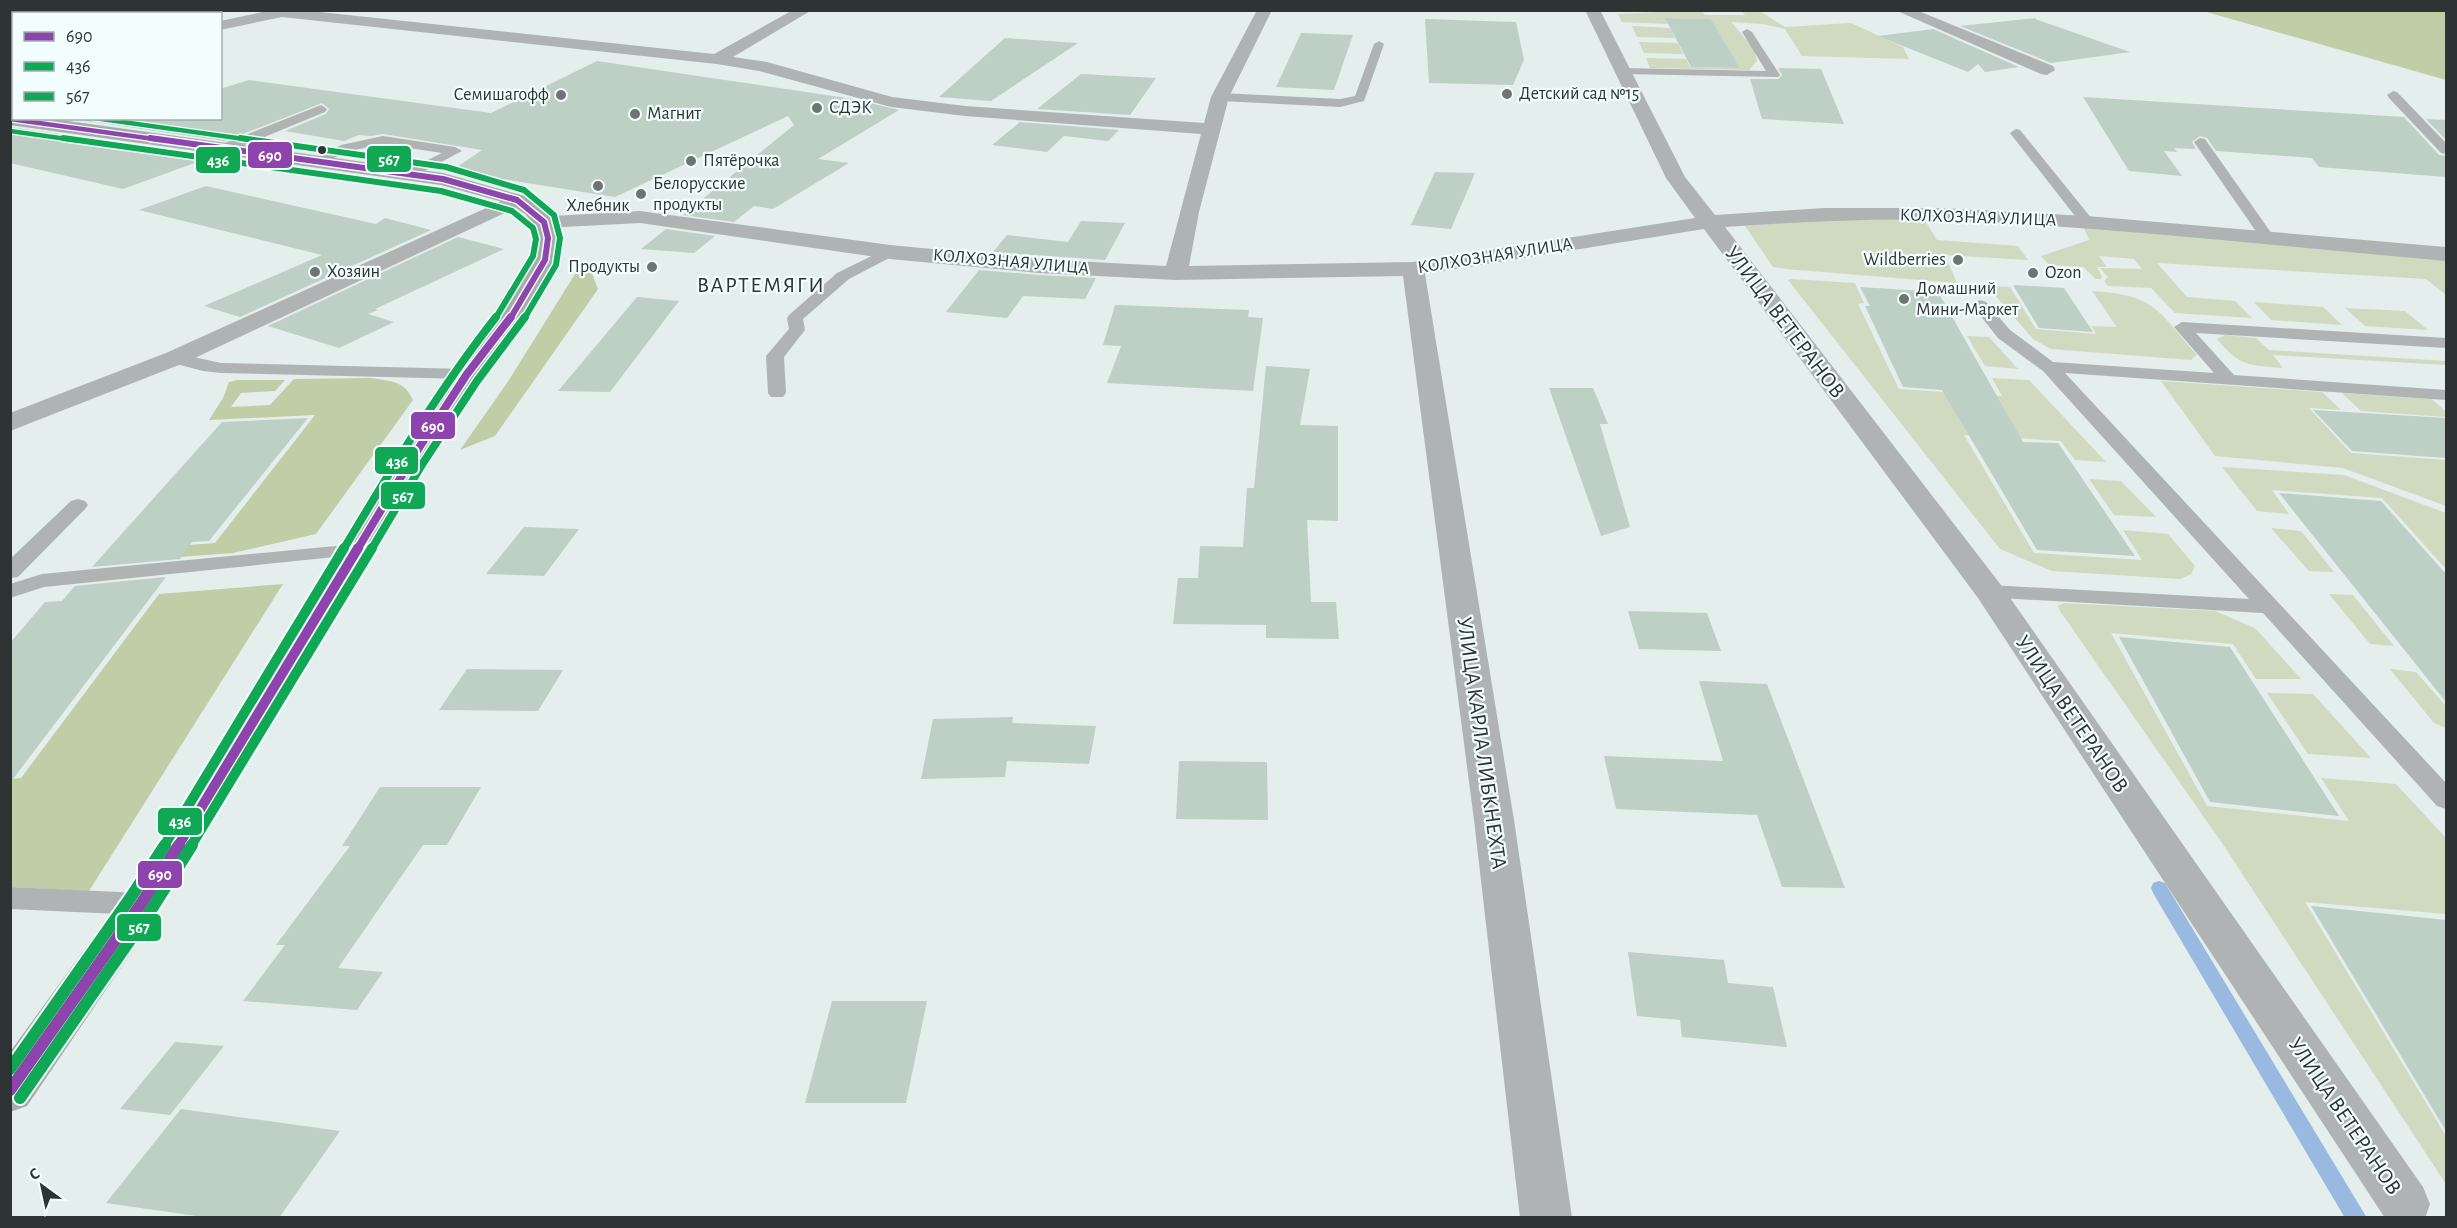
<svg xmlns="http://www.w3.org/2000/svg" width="2457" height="1228" viewBox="0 0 2457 1228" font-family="'Alegreya Sans',sans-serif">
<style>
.green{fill:#cfdac0}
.forest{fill:#c0cea7}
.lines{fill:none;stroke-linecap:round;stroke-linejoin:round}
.stream{fill:#99b9e1;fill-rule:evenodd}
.building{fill:#becfc6}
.lane{fill:#afb3b4;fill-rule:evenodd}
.street{fill:#afb3b4;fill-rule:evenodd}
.primary{fill:#a6acab;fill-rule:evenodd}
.bus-1-far4-casing{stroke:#f2fefd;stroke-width:7}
.bus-1-far3-casing{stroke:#f2fefd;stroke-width:9}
.bus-1-far2-casing{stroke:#f2fefd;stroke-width:11}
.bus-1-far1-casing{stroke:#f2fefd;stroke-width:14}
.bus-1-casing{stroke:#f2fefd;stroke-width:16}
.bus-2-far4-casing{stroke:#f2fefd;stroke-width:7}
.bus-2-far3-casing{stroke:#f2fefd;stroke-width:9}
.bus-2-far2-casing{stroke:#f2fefd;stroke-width:11}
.bus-2-far1-casing{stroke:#f2fefd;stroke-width:14}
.bus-2-casing{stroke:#f2fefd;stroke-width:16}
.bus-3-far4-casing{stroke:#f2fefd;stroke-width:7}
.bus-3-far3-casing{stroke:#f2fefd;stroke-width:9}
.bus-3-far2-casing{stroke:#f2fefd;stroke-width:11}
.bus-3-far1-casing{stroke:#f2fefd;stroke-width:14}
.bus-3-casing{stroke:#f2fefd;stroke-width:16}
.bus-1-far4{stroke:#8e44ad;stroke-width:4.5}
.bus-1-far3{stroke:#8e44ad;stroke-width:6}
.bus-1-far2{stroke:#8e44ad;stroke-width:8}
.bus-1-far1{stroke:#8e44ad;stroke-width:10}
.bus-1{stroke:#8e44ad;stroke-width:12}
.bus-2-far4{stroke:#10a855;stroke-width:4.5}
.bus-2-far3{stroke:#10a855;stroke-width:6}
.bus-2-far2{stroke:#10a855;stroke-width:8}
.bus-2-far1{stroke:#10a855;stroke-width:10}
.bus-2{stroke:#10a855;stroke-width:12}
.bus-3-far4{stroke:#10a855;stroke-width:4.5}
.bus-3-far3{stroke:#10a855;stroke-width:6}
.bus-3-far2{stroke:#10a855;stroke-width:8}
.bus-3-far1{stroke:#10a855;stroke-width:10}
.bus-3{stroke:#10a855;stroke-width:12}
.poi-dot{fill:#6d7574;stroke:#f2fefd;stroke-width:2}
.bus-dot{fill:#2d3433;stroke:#f2fefd;stroke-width:2}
.labels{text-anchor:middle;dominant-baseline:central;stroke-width:4.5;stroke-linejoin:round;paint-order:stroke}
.far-poi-label{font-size:18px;fill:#2d3433;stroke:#f2fefd;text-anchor:start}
.far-street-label{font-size:18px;fill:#2d3433;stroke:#f2fefd}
.far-quarter-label{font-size:22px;letter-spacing:1.5px;fill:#2d3433;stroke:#f2fefd}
.street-label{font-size:22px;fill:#2d3433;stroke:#f2fefd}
.line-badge{stroke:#f2fefd;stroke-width:2}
.badge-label{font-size:16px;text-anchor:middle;font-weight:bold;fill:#fff}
</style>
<rect width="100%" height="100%" fill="#e4eeec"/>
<path class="green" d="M1701,10l4,5h40l-3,-4 16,-1 27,17 66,-4 52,24 6,12 -107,-3 -17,-27 -22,-5 -32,-2 23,27 3,12 -8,9 -99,-2 -4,-10 40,1 4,8 50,1 -29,-49 -45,-1 2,6 -46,-2 -4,-8z
M1632,26l38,2 5,10 -38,-1z
M1639,42l39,1 5,11 -39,-1z
M1826,219h98l13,21 81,6 10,14 -83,-5 12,28 -171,-14 -13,-2 -28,-41z
M2083,226l363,34v35l-20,-16 -269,-16 30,34 48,4 17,17 -77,-5 -24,-25 -43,-2 -4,-5 4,-4 -8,-9 42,1 -8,-10 -35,-3 8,11h-10l5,10 -2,2h-4l-13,-12 -34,-2 -8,-9 48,-16z
M1791,279l64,4 9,20 -6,1 41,85 103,7 -10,-18 37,2 77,82 -31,-2 -14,-19 -97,-6 70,118 108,7 -19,-30 45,4 27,32 -4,8 -11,5 -128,-8 -52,-22 -212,-269z
M1987,286l23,1 26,42 60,5 -4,-8 25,1 -25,-36c64,4 65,19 105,64l-6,5 -140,-11 -18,-10z
M2254,302l69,5 19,18 -71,-5z
M2345,308l60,3 23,19 -63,-4z
M2225,335l31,3 13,12 177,11v4l-173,-10 10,13c-34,-3 -43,-1 -66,-29z
M1967,336l22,1 29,32 -33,-3z
M2161,381l161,11 19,18 -32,-2 42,45 95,7v46l-103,-38 -128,-12z
M2342,393l90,6 14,13v5l-85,-6z
M2222,467l122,8 102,38v56l-64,-71 -110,-8 17,24 -32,-3z
M2089,479l32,2 35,36 -42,-2z
M2271,528l30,3 33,41 -25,-1z
M2329,594l24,1 41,51 -24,-2z
M2064,603l151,8 40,17 46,51h-45l-23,-35 -122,-11 96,173 142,15 -28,-43 75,6 50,54v76l-141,-12 141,234v48l-224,-341 -162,-232 -2,-5z
M2390,669l26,3 30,34v22l-12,-5z
M2267,693l46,1 58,64 -63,-4z"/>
<path class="forest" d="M2203,11h243v69z
M591,271l7,18 -103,147 -35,14 47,-67 68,-109z
M370,378c20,3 34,2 43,22l-97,134 -83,19 -132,10 8,-12 106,-8 100,-128 -106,5 14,-22 6,-16 8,-2h48l-10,11 -34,2 -10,14 39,-2 24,-26z
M283,584l-194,307 -78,-4 -1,-108 11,-1 138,-184z"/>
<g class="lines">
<path class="stream" d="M2159,881l6,2 202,335h-22l-192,-325 -2,-5 2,-5z"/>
</g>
<path class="building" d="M1665,18l46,1 29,49 -49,-1z
M2036,18l-1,1 95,33 -79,11 -91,-37z
M1425,19l91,3 8,38 -11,25 -84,-2z
M1933,29l86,38 -34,5 -7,-8 -10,8 -90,-36z
M1301,33l52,2 -19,55 -58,-3z
M1005,38l73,5 -87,58 -52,-4z
M597,61l256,38 46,11 -81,49 31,4 -76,46 -19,-3 -20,16 -51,-7 111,-90 -6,-9 -173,81 -164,-26 31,-21 -99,-16 -12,2 -12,-1 -15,6 -59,-10 41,-17 3,-5 -7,-6 -97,38 -159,-23h154v-29l29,-9 242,33z
M1778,68l43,1 23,55 -82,-5 -12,-40h28l4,-4z
M1081,74l75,4 -26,37 -93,-6z
M2083,97l321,20 35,38 7,1v21l-127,-10 -7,-9 -96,-7 -9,-13 -7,-2 -8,6 4,7 -22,-1 3,4 -13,-1 18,25 -53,-5z
M2426,119l20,1v20z
M1020,122l99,8 -11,11 -44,-5 -17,16 -55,-7z
M10,127l204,29 -91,33 -113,-26z
M1435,172l40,1 -24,56 -40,-4z
M206,186l170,38 9,-6 46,12 -191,87 -36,-11 118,-51 -183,-45z
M1081,221l44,2 -20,37 -112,-8 14,-17 61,7z
M666,229l49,7 -21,17 -53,-4z
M458,237l46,12 -129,60 3,1 -10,4 26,8 -55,26 -71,-22z
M979,270l60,5 57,3 -11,21 -62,-3 -16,22 -61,-6z
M2013,285l51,3 29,44 -54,-4z
M1860,287l78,5 85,150 35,1 77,113 -98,-6 -95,-160 -39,-3 -38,-81h5z
M637,297l42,4 -69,91 -52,-1z
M1115,305l134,5 -1,7 15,1 -10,73 -146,-8 14,-37 -18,-1z
M1266,366l44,3 -10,56 38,1v95l-31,-1 4,82h25l3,37 -73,-1v-13l-93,-1 5,-46h20l2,-32 43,1 4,-59h7z
M1549,388h44l15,36h-8l30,103 -29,9z
M2313,410l133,8v40l-94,-7z
M308,418l-99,123 -17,1 -12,17 -88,8 130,-145z
M2279,493l102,8 65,73v128z
M524,527l55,2 -35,47 -58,-2z
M166,577l-156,206v-140l35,-41 17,-1 13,-15z
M1628,611l79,2 14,38 -82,-2z
M2119,637l111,10 109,169 -129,-14z
M467,669l96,1 -25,41 -99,-1z
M1699,681l68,3 78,204 -63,-1 -25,-72 -141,-6 -12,-53 119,5z
M1013,717l-1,6 84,3 -7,38 -82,-3 -2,16 -84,2 12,-60z
M1179,761l88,1 1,58 -92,-1z
M380,787h101l-34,58h-24l-85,123 45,4 -26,38 -114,-9 42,-56h-9l74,-99h-8z
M2311,906l135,14v211z
M1628,952l96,8 4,23 45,4 14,60 -105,-10 -2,-17 -43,-4z
M832,1001h95l-21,102h-101z
M175,1042l49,4 -54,69 -50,-6z
M181,1109l159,22 -61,87h-69l-104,-15z"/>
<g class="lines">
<path class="lane" d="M1747,29l5,3 28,43 -2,2 -155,-3 -6,-3 6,-3 143,3 -24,-39z
M1379,41l5,3 -20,57 -24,6 -120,-6 -6,-4 6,-4 120,6 15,-3 19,-52z
M2393,91l4,1 49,51v11l-5,-1 -52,-55 -2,-3z
M321,105l6,4 -2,3 -95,39 -5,1 -6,-4 1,-3z
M2016,129l4,1 72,89 2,3 -2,3h-10l-72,-92z
M383,136l72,11 7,4 -51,27 -7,-4 2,-3 36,-18 -59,-9 -33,7 -32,14 -7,-4 30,-16z
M2200,138l5,1 67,95 2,3 -2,3h-10l-68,-98z
M890,247l8,5 -3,3 -46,24 -46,40 2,11 -21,27 2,36 -3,4h-12l-3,-4 -2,-37 23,-27 -2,-11 2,-3 48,-42z
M1980,300l6,2 24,28 43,32 161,11 -40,-46 8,-5 264,16v10l-250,-15 38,42 212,15v10l-381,-27 381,410v26l-9,-3 -174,-193 -281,-16 -3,-5 3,-5 8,-2 259,14 -206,-228 -45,-33 -26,-33z
M175,353l46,10 246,6 6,1 3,4 -3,4 -6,1 -246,-6 -18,-2 -34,-9 -3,-4 3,-4z
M78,499l7,2 3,4 -3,4 -67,68 -8,1v-19l61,-58z
M357,544l7,2 4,4 -4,4 -320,33 -34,11v-14l32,-10z
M10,887l131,6 10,3 4,8 -4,8 -10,3 -131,-6z"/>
<path class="street" d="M272,10h29l413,44 79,-44h19l-79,47 34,5 125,35 73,9 239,17 7,-26 46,-87h15l-43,87 -30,115 -10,54 224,-4 282,-44 -29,-40 -81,-168h15l85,167 30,38 110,-7h116l146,8 359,31v14c-168,-15 -335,-34 -503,-41 -73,-2 -146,2 -218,7l276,358 422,602 7,17 -5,14h-40l-407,-620 -274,-369 -279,45 89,546 58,398h-52l-46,-398 -71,-544 -227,4 -137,-7 -149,-14 -250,-36 -96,5 -8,-1 -3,-5 3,-5 104,-6 250,34 149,14 127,7 35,-132 -236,-18 -74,-9 -132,-36 -42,-7 -435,-47 -62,13v-9z
M1895,10h21l137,56 2,4 -8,5 -6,-1z
M10,87h4v10h-4z
M517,194l7,2 3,4 -3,4 -340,159 -174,68v-18l156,-60z"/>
<path class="primary" d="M10,114h4v4h32l397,55 81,23 28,21 7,21 -3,22 -34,59 -44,58 -51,80 -214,366 -57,93 -129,190 -17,6v-60l116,-160 59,-89 214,-346 59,-88 42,-53 34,-56 3,-22 -3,-14 -9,-10 -15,-10 -69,-19 -431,-60z"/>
<g class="bus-1-far4-casing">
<path id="bus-1-far4" d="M10,119l151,21"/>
</g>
<g class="bus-1-far3-casing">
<path id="bus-1-far3" d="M150,138l293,41 74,21 27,22 4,16 -3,22 -35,59"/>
</g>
<g class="bus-1-far2-casing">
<path id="bus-1-far2" d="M357,550l56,-93 54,-83 44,-57"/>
</g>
<g class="bus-1-far1-casing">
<path id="bus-1-far1" d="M178,846l180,-298"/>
</g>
<g class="bus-1-casing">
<path id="bus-1" d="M10,1090l131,-186 38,-59"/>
</g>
<g class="bus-2-far4-casing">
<path id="bus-2-far4" d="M10,131l64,9"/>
</g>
<g class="bus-2-far3-casing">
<path id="bus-2-far3" d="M63,138l378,53 71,20 21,17 3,11 -3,17 -38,63"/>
</g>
<g class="bus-2-far2-casing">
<path id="bus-2-far2" d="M343,550c48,-80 95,-159 153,-233"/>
</g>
<g class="bus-2-far1-casing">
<path id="bus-2-far1" d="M164,846l180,-298"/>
</g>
<g class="bus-2-casing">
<path id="bus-2" d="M10,1069l121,-172 34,-52"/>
</g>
<g class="bus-3-far4-casing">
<path id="bus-3-far4" d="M94,118l157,22"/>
</g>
<g class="bus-3-far3-casing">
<path id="bus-3-far3" d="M240,138l206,29 78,23 30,25 6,23 -4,27 -32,54"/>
</g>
<g class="bus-3-far2-casing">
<path id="bus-3-far2" d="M371,550l52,-87 54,-82 48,-64"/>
</g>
<g class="bus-3-far1-casing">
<path id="bus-3-far1" d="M191,846l181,-298"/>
</g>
<g class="bus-3-casing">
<path id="bus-3" d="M20,1098l131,-188 41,-65"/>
</g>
<use href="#bus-1-far4" class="bus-1-far4"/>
<use href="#bus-1-far3" class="bus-1-far3"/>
<use href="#bus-1-far2" class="bus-1-far2"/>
<use href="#bus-1-far1" class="bus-1-far1"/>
<use href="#bus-1" class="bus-1"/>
<use href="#bus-2-far4" class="bus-2-far4"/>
<use href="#bus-2-far3" class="bus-2-far3"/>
<use href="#bus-2-far2" class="bus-2-far2"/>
<use href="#bus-2-far1" class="bus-2-far1"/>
<use href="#bus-2" class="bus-2"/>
<use href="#bus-3-far4" class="bus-3-far4"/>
<use href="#bus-3-far3" class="bus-3-far3"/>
<use href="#bus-3-far2" class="bus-3-far2"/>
<use href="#bus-3-far1" class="bus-3-far1"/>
<use href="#bus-3" class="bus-3"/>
</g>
<g class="poi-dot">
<circle cx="1507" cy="94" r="6"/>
<circle cx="561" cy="95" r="6"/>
<circle cx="817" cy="108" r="6"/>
<circle cx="635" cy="114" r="6"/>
<circle cx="691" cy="161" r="6"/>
<circle cx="598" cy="186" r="6"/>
<circle cx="641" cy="194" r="6"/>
<circle cx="1958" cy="260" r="6"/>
<circle cx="652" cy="267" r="6"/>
<circle cx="315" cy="272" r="6"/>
<circle cx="2033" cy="273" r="6"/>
<circle cx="1904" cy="299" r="6"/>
</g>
<circle class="bus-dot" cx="322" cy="150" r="5"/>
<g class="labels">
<g class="far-poi-label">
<text x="1519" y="94">Детский сад №15</text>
<text x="549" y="95" text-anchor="end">Семишагофф</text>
<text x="829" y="108">СДЭК</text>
<text x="647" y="114">Магнит</text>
<text x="703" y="161">Пятёрочка</text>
<text x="653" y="184">Белорусские<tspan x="653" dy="21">продукты</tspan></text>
<text x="598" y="206" text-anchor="middle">Хлебник</text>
<text x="1946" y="260" text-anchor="end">Wildberries</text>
<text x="640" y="267" text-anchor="end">Продукты</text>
<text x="327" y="272">Хозяин</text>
<text x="2045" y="273">Ozon</text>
<text x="1916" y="289">Домашний<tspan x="1916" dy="21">Мини-Маркет</tspan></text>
</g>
<g class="far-street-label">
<text transform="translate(1978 218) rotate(2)">КОЛХОЗНАЯ УЛИЦА</text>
<text transform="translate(1495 256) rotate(-9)">КОЛХОЗНАЯ УЛИЦА</text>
<text transform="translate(1011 262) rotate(5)">КОЛХОЗНАЯ УЛИЦА</text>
</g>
<g class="far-quarter-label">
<text x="761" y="285">ВАРТЕМЯГИ</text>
</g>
<g class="street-label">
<text transform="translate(1785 322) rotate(53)">УЛИЦА ВЕТЕРАНОВ</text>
<text transform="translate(2072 714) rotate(56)">УЛИЦА ВЕТЕРАНОВ</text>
<text transform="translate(1482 743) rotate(82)">УЛИЦА КАРЛА ЛИБКНЕХТА</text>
<text transform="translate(2345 1116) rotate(56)">УЛИЦА ВЕТЕРАНОВ</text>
</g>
</g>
<g class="line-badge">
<rect x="247" y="141" width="46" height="28" rx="6" fill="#8e44ad"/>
<rect x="366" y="145" width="46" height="28" rx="6" fill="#10a855"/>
<rect x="195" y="146" width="46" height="28" rx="6" fill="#10a855"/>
<rect x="410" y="411" width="46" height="29" rx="6" fill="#8e44ad"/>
<rect x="374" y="446" width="45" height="29" rx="6" fill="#10a855"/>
<rect x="380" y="481" width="46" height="29" rx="6" fill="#10a855"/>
<rect x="157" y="807" width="46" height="29" rx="6" fill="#10a855"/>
<rect x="137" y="860" width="46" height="29" rx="6" fill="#8e44ad"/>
<rect x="116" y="913" width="46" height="29" rx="6" fill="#10a855"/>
</g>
<g class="badge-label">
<text x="270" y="161">690</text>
<text x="389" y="165">567</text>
<text x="218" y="166">436</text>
<text x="433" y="432">690</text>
<text x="397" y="467">436</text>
<text x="403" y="502">567</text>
<text x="180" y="827">436</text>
<text x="160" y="880">690</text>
<text x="139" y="933">567</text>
</g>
<rect width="2457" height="1228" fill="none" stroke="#2d3433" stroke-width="24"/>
<rect x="12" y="12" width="210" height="108" fill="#f2fefd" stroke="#a3adac" stroke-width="1.5"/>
<rect x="24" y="32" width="30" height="9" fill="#8e44ad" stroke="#a3adac" stroke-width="1.5"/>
<text x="66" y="42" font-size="18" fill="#2d3433">690</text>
<rect x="24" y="62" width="30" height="9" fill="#10a855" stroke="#a3adac" stroke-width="1.5"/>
<text x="66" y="72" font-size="18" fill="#2d3433">436</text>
<rect x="24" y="92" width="30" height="9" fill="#10a855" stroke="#a3adac" stroke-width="1.5"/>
<text x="66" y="102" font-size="18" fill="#2d3433">567</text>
<g transform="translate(42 1186) rotate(327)" stroke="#f2fefd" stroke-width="4.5" paint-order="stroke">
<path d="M0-4.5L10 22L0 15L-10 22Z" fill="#2d3433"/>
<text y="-9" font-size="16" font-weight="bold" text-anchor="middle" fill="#2d3433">С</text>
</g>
</svg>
